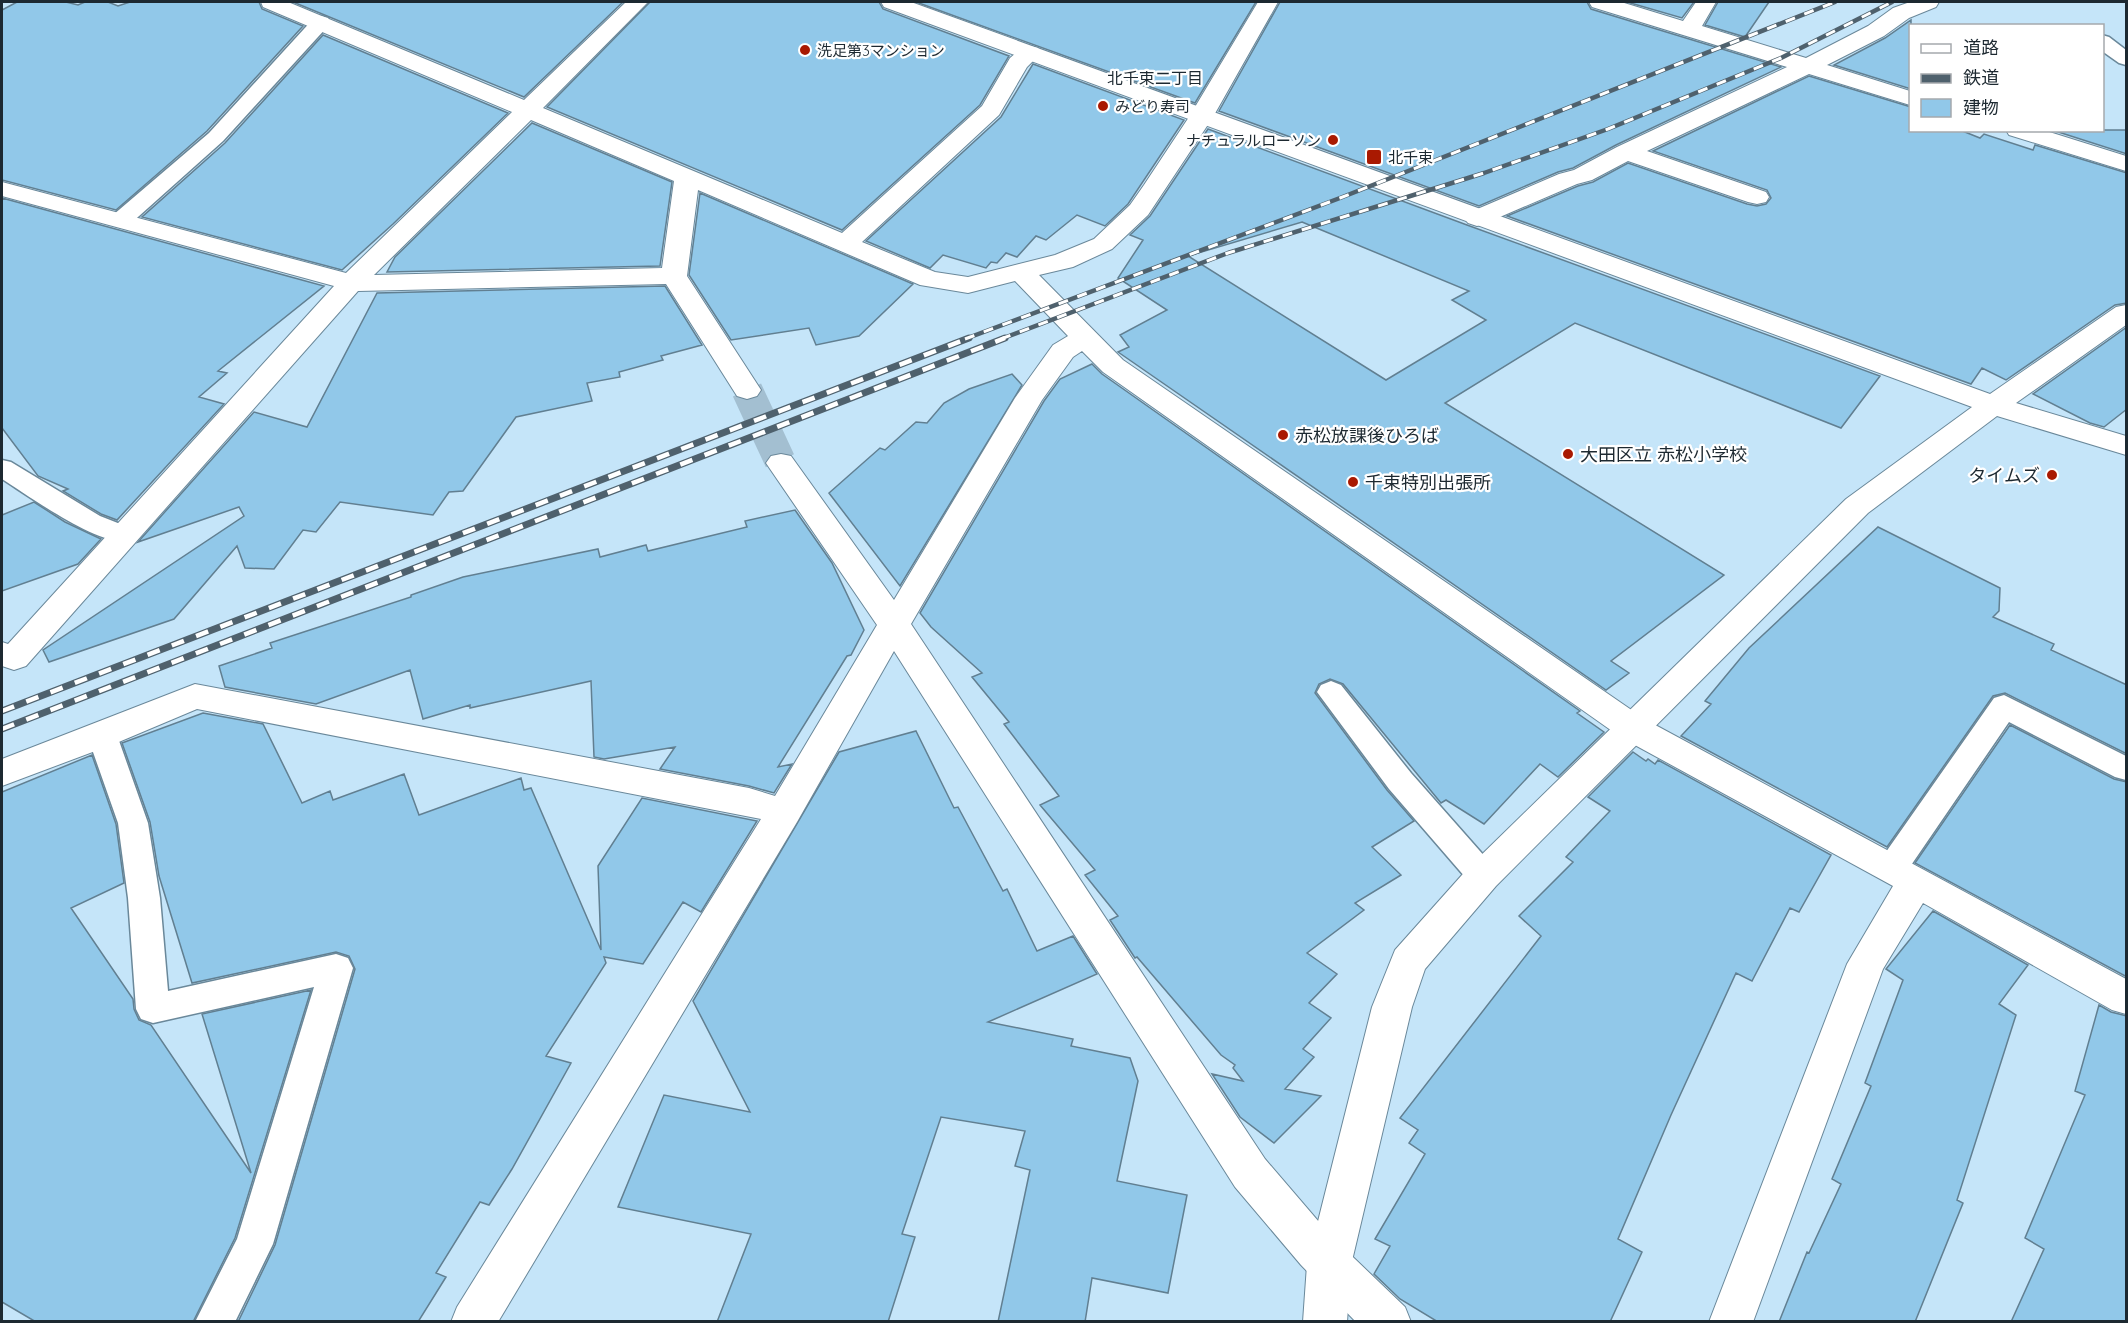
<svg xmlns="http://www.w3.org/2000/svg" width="2128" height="1323" viewBox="0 0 2128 1323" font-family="Quicksand,'Noto Sans JP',sans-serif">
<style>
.building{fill:#91c8e9;stroke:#617f91;stroke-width:1.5;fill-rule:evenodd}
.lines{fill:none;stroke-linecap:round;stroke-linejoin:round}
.minor-tunnel{stroke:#a3bfd1;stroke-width:31;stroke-dasharray:31 16;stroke-linecap:butt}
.service-casing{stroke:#6a889a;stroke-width:3}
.minor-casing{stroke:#6a889a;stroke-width:2}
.tertiary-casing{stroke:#6a889a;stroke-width:2}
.service{fill:#fff;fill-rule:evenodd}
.minor{fill:#fff;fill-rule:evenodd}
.tertiary{fill:#fff;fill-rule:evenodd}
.rail-far1-casing{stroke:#4f616d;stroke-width:4.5}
.rail-casing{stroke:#4f616d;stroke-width:7}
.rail-far1{stroke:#fff;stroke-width:3;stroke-dasharray:10;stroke-linecap:butt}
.rail{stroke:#fff;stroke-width:4.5;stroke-dasharray:13;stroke-linecap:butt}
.poi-dot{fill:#a91901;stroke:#fff;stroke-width:2}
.labels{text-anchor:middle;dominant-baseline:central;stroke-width:4.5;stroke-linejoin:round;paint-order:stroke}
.far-poi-label{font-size:15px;fill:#1d2931;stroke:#fff;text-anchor:start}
.far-neighbourhood-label{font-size:16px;fill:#1d2931;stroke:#fff}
.poi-label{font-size:18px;fill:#1d2931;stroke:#fff;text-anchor:start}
</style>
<rect width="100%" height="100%" fill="#c5e5f9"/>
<path class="building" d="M17,2h49l12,3 7,-3h23l10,4 12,-4h129l3,7 41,17 -96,105 -91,79 -114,-30v-170z
M293,2h330l-99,95z
M650,2h229l4,7 126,47 -29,49 -138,125 -295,-123z
M916,2h340l-61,101z
M1280,2h307l4,7 190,58 -165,78 -43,23 -15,4 -79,34 -260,-95z
M1627,2h67l-12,16z
M1718,2h51l-24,35 -40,-12z
M1911,20v69l-77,-24 51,-27z
M323,35l185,78 -115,111 -51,46 -200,-53 83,-74z
M1033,64l151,56 -56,84 -23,22 -28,-11 -31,25 -10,-4 -19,21 -11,-4 -9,10 -6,-1 -5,6 -43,-13 -13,13 -64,-27 135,-124z
M1809,76l102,31v23h49l20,8 4,-4 49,16 2,-5 92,28v130l-12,2 -109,75 -24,-12 -11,16 -464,-168 71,-30 15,-4 35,-19 119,41 10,2 9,-2 5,-6 -4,-8 -114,-39z
M532,123l140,59 -12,84 -273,6 8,-15z
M1208,129l259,96 413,151 -39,52 -266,-105 -130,80 279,172 -113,86 18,12 -23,17 -488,-338 11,-5 -9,-12 47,-25 -49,-32 25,-38 -13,-5 20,-19zM1302,222l167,69 -17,9 34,20 -100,60 -198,-124z
M2052,130h75v24z
M700,193l213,91 -54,52 -43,9 -7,-17 -78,12 -42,-65z
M2,198l322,88 -106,85 9,2 -28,24 25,7 -107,116 -16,-6 -38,-23 5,-2 -30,-13 -36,-48z
M665,286l37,59 -41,11 2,4 -44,12 1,5 -33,6 5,18 -76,16 -53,74 -14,1 -16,23 -93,-13 -24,30 -13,-2 -29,39 -29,-1 -8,-22 -63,73 -125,43 -6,-12 201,-134 -5,-9 -101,35 116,-130 53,15 70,-134z
M2127,327v82l-23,18 -14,-4 -57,-29z
M1092,364l10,10 478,337 -3,2 27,19 -46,45 -18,-13 -56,60 -38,-24 -5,3 -98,-119 -13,-5 -11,5 -4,9 72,97 27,31 -42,26 29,28 -46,28 9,7 -57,43 30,21 -28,29 22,15 -28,31 11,8 -29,32 36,7 -47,47 -34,-26 -28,-43 31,7 -10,-13 2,-3 -14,-10 -84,-98 -2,1 -25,-38 8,-4 -33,-41 10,-5 -55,-65 19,-9 -55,-72 5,-2 -37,-45 10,-4 -51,-46 -11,-14 124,-212 16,-22z
M1012,374l10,11 -122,201 -71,-93 51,-45 5,2 31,-28 11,1 17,-20 25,-14z
M34,502l31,20 36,17 -23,25 -76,27v-76z
M795,510l37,53 32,67 -13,25 -4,1 -69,111 14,-3 -18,29 -25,-7 -89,-17 15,-22 -71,12 -10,-2 -3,-76 -121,27v-3l-47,14 -13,-49 -94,34 -91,-17 -6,-21 53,-18 -2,-5 141,-46v-2l52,-18 135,-28 2,8 46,-12 2,6 99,-24 -2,-6z
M1878,527l122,61 -1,23 -6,6 61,27 -3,6 76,35v69l-122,-61 -12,3 -106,151 -206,-111 30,-32 -6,-3 44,-53z
M203,713l60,11 39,79 28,-12 3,9 71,-26 15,41 102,-37 3,12 7,-2 70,162 -3,-84 44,-68 115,23 -56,91 -18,-10 -40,62 -39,-7 2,6 -60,93 25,7 -59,106 -23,36 -9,-3 -44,71 10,4 -28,45h-180l37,-77 80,-276 -6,-13 -13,-4 -144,31 -33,-107 -9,-54 -28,-79z
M2010,725l104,54 13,3v195l-212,-114z
M916,731l38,77 4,-1 45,84 4,-2 30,62 36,-15 24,38 -109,48 85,17 -2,7 59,12 8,23 -21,100 70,14 -19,98 -76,-15 -7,44h-87l32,-152 -15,-4 10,-35 -84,-14 -39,117 13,3 -27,85h-171l34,-88 -133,-27 46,-112 86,17 -57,-111 146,-249z
M1633,752l13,9 2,-2 7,5 3,-4 173,95 -32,57 -9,-4 -38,73 -16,-8 -65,142 -53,124 24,13 -32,70h-172l-38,-23 -26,-25 16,-28 -15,-7 50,-85 -16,-11 9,-13 -18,-12 141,-182 -22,-20 54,-54 -7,-5 44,-46 -22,-14z
M92,755l24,69 8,59 -53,25 62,91 1,10 5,11 12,5 100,148 -49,-159 109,-24 -76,248 -42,84h-157l-34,-20v-510z
M1933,911l95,54 -29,39 17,11 -59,185 6,3 -48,119h-136l28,-70 2,1 32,-69 -9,-5 39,-93 -6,-3 38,-103 -17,-11z
M2099,1005l12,7 16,4v306h-116l33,-73 -19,-11 60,-143 -10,-4z"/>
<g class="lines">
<path class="minor-tunnel" d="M747,390l34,73"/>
<g class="service-casing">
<path id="service" d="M321,16l7,2 2,4 -2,4 -105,115 -94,84 -8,2 -8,-2 -3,-5 3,-5 96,-82 105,-115z
M2102,35l7,2 17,13v15l-7,-2 -17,-12z
M2,460l9,2 89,54 33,13 4,6 -4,6c-30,9 -104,-45 -131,-62z
M1331,681l10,4 70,88 83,94 5,9 -5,9 -11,4 -11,-4 -83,-96 -72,-97 4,-7z
M2004,695l122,61v24l-11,-3 -106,-55 -106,155 -11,4 -11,-4 -5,-9 5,-9 113,-161z
M102,724l10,3 5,8 31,88 12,75 8,93 168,-37 12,4 5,10 -80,276 -38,78h-40l42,-83 77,-252 -161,36 -12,-4 -5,-10 -8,-111 -10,-75 -31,-88 5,-8z"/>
</g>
<g class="minor-casing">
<path id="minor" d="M261,2h27l236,98 102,-98h22l-105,106 299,125 140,-127 28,-48 12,-10 8,-2 8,2 3,5 -14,14 -28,48 -137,127 73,30 33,5 87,-22 39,-16 36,-34 14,-20 45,-68 69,-115h20l-65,115 -65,98 -36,34 -39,18 -34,8 84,85 523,360 480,259v35l-14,-4 -189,-107 -40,66 -130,353h-44l138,-358 46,-78 -271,-148 -519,-366 -21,-21 -9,6 -31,43 -131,224 354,535 66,77 74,71 6,15h-55l-55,-57 -66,-78 -341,-536 -97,171 -299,500h-47l6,-15 304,-488 -564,-110 -83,35 -112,42v-27l193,-75 554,104 26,8 102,-171 -111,-162 5,-7 10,-2 10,2 103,144 121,-202 38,-53 15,-9 -53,-55 -47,12 -48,-8 -222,-95 -11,86 74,114 -4,6 -10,3 -10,-3 -71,-112 -308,7 -332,375 -12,4 -12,-4v-24l6,2 326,-358 -332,-90v-14l344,91 166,-161 -249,-105zM531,120l143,61 -12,87 -288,7z
M1589,2h32l62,19 13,-19h20l-14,24 104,32 62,-32 25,-18 17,-6h29l-3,5 -27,11 -25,18 -57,29 83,26v14l-101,-31 -162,77 119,41 3,5 -3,5 -9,2 -9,-2 -120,-41 -36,19 -15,4 -91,39 -9,3 -9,-3 -4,-5 4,-5 91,-39 15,-4 43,-23 170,-80 -195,-60z
M2006,130h37l83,26v15l-117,-36z"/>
</g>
<g class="tertiary-casing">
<path id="tertiary" d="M881,2h30l1079,392 126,-87 10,-2v20l-110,78 110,33v19l-129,-39 -129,97 -372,373 -71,83 -13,38 -61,258 -4,57h-44l4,-57 65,-258 23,-57 75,-84 376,-367 126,-92 -1088,-400z"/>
</g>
<use href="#service" class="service"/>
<use href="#minor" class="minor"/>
<use href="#tertiary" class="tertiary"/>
<g class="rail-far1-casing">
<path id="rail-far1" d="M965,339l375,-141 495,-196
M1001,339l227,-86 256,-80 124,-44 173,-71 111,-56"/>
</g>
<g class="rail-casing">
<path id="rail" d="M2,711l967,-373
M2,729l1003,-391"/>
</g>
<use href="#rail-far1" class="rail-far1"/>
<use href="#rail" class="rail"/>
</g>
<g class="poi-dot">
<circle cx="805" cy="50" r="6"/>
<circle cx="1103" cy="106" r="6"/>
<circle cx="1333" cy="140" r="6"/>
<rect x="1366" y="149" width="16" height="16" rx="3"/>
<circle cx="1283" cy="435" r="6"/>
<circle cx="1568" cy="454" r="6"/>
<circle cx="2052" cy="475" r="6"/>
<circle cx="1353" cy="482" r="6"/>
</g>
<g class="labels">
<g class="far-poi-label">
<text x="817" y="50">洗足第3マンション</text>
<text x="1115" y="106">みどり寿司</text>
<text x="1321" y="140" text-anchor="end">ナチュラルローソン</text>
<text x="1388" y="157">北千束</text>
</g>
<g class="far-neighbourhood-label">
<text x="1155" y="78">北千束二丁目</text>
</g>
<g class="poi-label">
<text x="1295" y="435">赤松放課後ひろば</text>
<text x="1580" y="454">大田区立 赤松小学校</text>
<text x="2040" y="475" text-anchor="end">タイムズ</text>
<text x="1365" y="482">千束特別出張所</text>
</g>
</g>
<rect width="2128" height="1323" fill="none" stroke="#1d2931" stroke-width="6"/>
<rect x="1909" y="24" width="195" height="108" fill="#ffffff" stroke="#a5a9ad" stroke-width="1.5"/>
<rect x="1921" y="44" width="30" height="9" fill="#ffffff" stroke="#a5a9ad" stroke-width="1.5"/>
<text x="1963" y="54" font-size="18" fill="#1d2931">道路</text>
<rect x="1921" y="74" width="30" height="9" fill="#4f616d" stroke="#a5a9ad" stroke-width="1.5"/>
<text x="1963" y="84" font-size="18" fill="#1d2931">鉄道</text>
<rect x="1921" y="99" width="30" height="18" fill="#91c8e9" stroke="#a5a9ad" stroke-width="1.5"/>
<text x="1963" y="114" font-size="18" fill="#1d2931">建物</text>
</svg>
